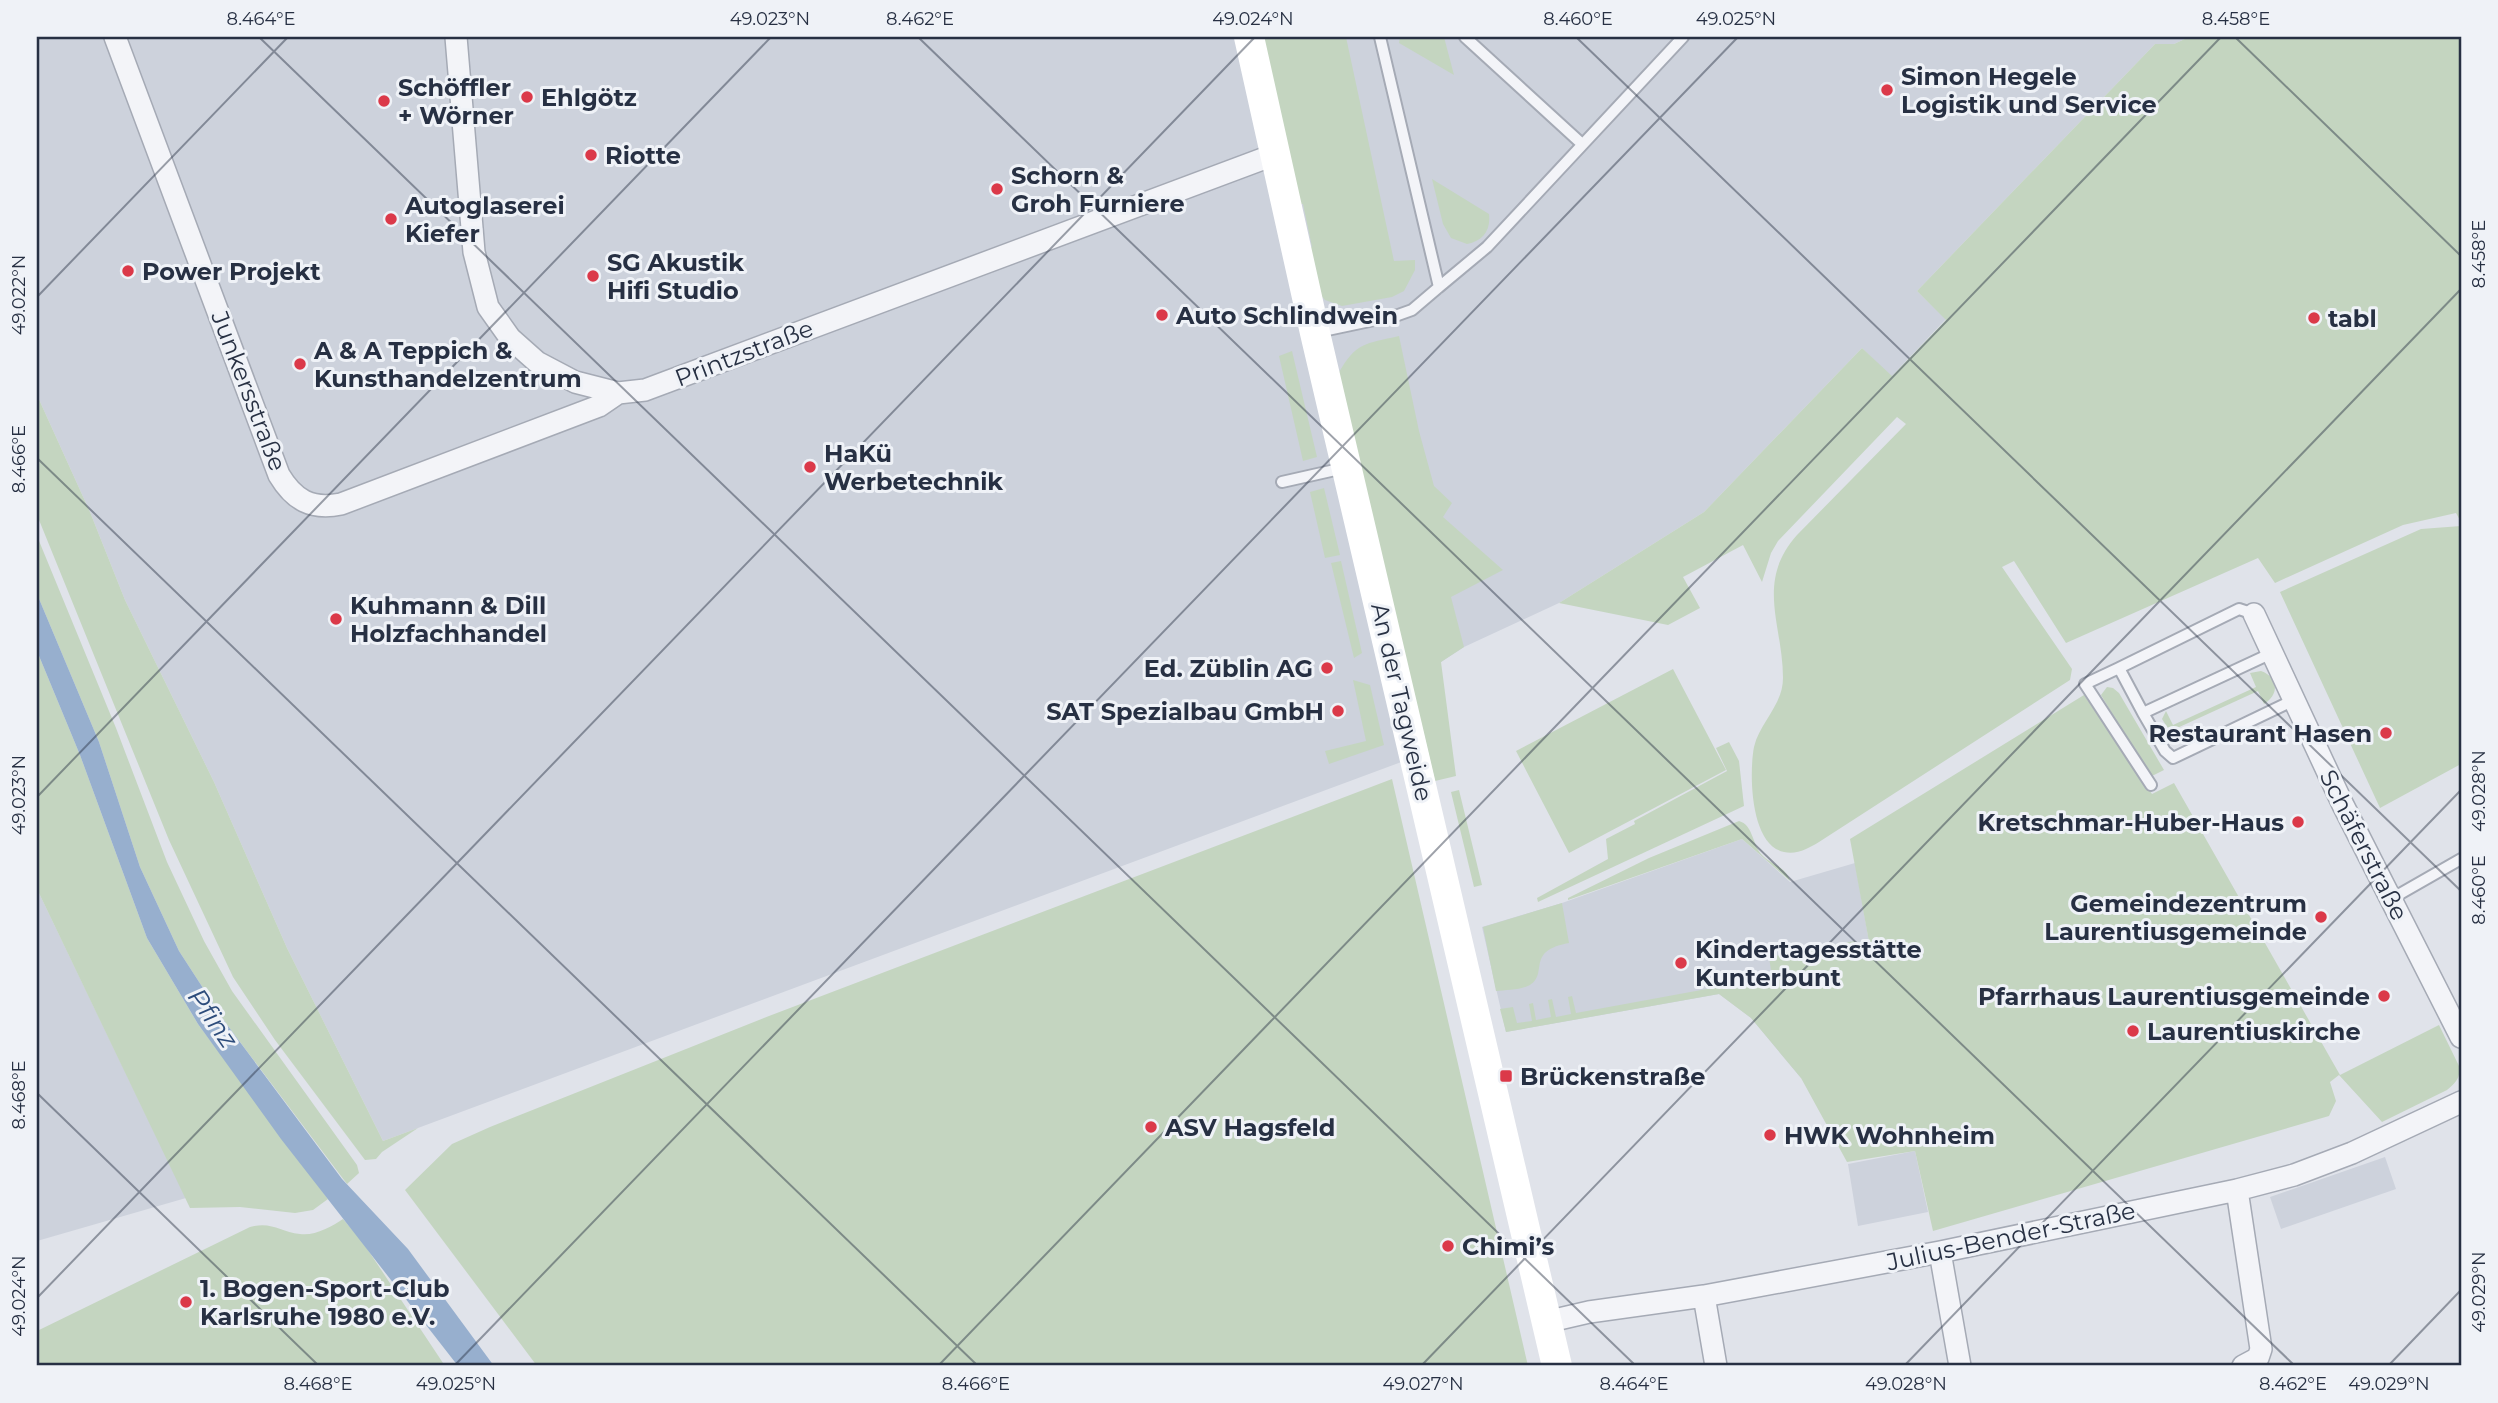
<svg xmlns="http://www.w3.org/2000/svg" width="2498" height="1403" viewBox="0 0 2498 1403" font-family="Montserrat,sans-serif">
<style>
.built{fill:#cdd2dc}
.green{fill:#c4d5c0}
.water{fill:#97afce}
.lines{fill:none;stroke-linecap:round;stroke-linejoin:round}
.lane-casing{stroke:#a5aab5;stroke-width:14}
.street-casing{stroke:#a5aab5;stroke-width:24}
.lane{stroke:#f3f4f8;stroke-width:10}
.street{stroke:#f3f4f8;stroke-width:21}
.secondary{stroke:#fff;stroke-width:30}
.ticks{fill:none;stroke:#273043;stroke-width:2;stroke-opacity:0.45}
.poi-dot{fill:#db3949;stroke:#eff2f7;stroke-width:2.5}
.labels{text-anchor:middle;dominant-baseline:central;stroke-width:6;stroke-linejoin:round;paint-order:stroke}
.poi-label{font-size:24px;font-weight:bold;fill:#273043;stroke:#eff2f7;text-anchor:start}
.street-label{font-size:24px;fill:#273043;stroke:#eff2f7}
.water-label{font-size:26px;font-style:italic;fill:#2d4c7b;stroke:#eff2f7}
.neatline{fill:none;stroke:#273043;stroke-width:2.5}
.ticks-label{font-size:18px;text-anchor:middle;fill:#273043}
</style>
<rect width="100%" height="100%" fill="#e0e3ea"/>
<path class="built" d="M37,37h2152l-15,7h-19l-238,247 29,28 -55,58 -29,-29 -158,164 -145,91 -95,44 -23,15 -37,99 -1021,380 -96,-193 -73,-166 -89,-182 -35,-88 -53,-117z
M1742,839l48,43 65,-19 17,95 -71,120 -50,-60 -32,-24 -213,38 -24,-105 80,-24z
M37,889l149,309 -149,43z
M1915,1151l13,61 -70,14 -10,-62z
M2385,1157l11,32 -115,40 -11,-32z"/>
<path class="green" d="M1260,37h86l48,224 21,-1v10l-11,21 -12,6 -50,9 -17,-6 -9,-10 -9,-42 5,-1 -9,-43h-5z
M1400,37h44l10,38 -55,-32z
M2189,37h272v485l-5,-9 -53,12 -128,58 -17,-25 -192,85 -52,-82 -12,6 70,102 -2,11 -251,162c-10,6 -22,13 -35,10 -34,-7 -35,-79 -30,-105 6,-25 29,-42 29,-69 0,-53 -28,-96 14,-143l109,-111 -9,-7 -119,124 -7,12 -9,29 -19,-37 -60,32 17,31 -32,17 -109,-22 145,-91 158,-164 30,28 54,-56 -29,-29 238,-247h19z
M1432,179l57,35c2,16 -6,27 -22,30l-16,-6 -8,-14z
M1399,336l20,95 15,55 18,17 -9,14 60,53 -52,27 13,50 -23,15 15,114 -21,5 -97,-407c18,-32 27,-30 61,-38z
M1292,351l25,106 -14,4 -24,-105z
M37,395l53,117 35,88 89,182 73,166 96,193 35,-13 -36,24 -6,7 -11,1 -90,-120 -42,-63 -64,-137 -132,-325z
M1324,488l16,67 -15,3 -15,-66z
M2461,526v238l-81,44 -100,-216 141,-63z
M37,536l79,192 51,134 37,79 28,50 125,174 2,8 -12,11 -122,-162 -46,-71 -39,-84 -41,-125 -62,-148z
M1341,561l21,92 -8,5 -23,-95z
M37,651l43,104 67,183 51,86 130,175 -15,11 -18,3 -55,-6 -50,1 -153,-319z
M1673,669l53,101 -157,83 -53,-102z
M2261,671c17,6 19,23 3,33l-6,-13 -83,38 5,13 -4,-1 -14,-22 4,-8 7,14 83,-38 -6,-14z
M1353,680l17,5 14,60 -55,19 -4,-13 41,-10z
M2107,687l6,1 6,5 45,77 -14,7 -49,-82z
M2084,695l68,99 22,-11 166,292 99,-50 20,41c2,11 -3,17 -12,24l-65,32 -43,-47 -9,7 6,19 -7,15 -396,115 -18,-80 -68,11 -46,-84 -50,-60 -32,-24 -213,38 -6,-23 13,-2 4,16 15,-2 -3,-17 4,-1 3,17 15,-3 -3,-17 4,-1 4,18 15,-3 -3,-17 4,-1 4,17 196,-36 -3,-20 86,-16 3,18 14,-1 -22,-119z
M1729,742l10,19 5,45 -206,96 -1,-4 71,-39 -2,-20 29,-15 -1,-3 93,-50 -11,-23z
M1392,779l136,587h-991l-132,-176 47,-46 38,-17 279,-111z
M1459,790l23,95 -8,2 -23,-95z
M1739,821c14,4 13,22 22,33 10,11 25,12 29,27l-48,-42 -174,61v-2l81,-40z
M1562,903l7,40c-44,8 -20,30 -39,42 -9,5 -24,5 -34,6l-13,-64z
M343,1219l19,22 83,125h-408v-35l213,-104c22,-6 30,5 50,7 15,2 31,-7 43,-15z"/>
<path class="water" d="M37,594l62,148 41,125 39,84 46,71 117,157 66,70 86,117h-36l-177,-227 -83,-115 -51,-86 -67,-183 -43,-104z"/>
<g class="lines">
<g class="lane-casing">
<path id="lane" d="M1380,37l59,250 48,-40 196,-210
M1465,37l117,107
M1318,332l80,-17 14,-5 27,-23
M1282,482l62,-14
M2272,653l-129,60 22,38 8,7 121,-58
M2119,668l120,-59 15,5
M2143,713l-24,-45 -34,16 66,101
M2391,899l70,-40"/>
</g>
<g class="street-casing">
<path id="street" d="M115,37l164,438c15,25 32,35 62,29l258,-98 19,-13
M456,37l18,215 14,55 22,31 27,24 38,20 43,11 27,-3 631,-236
M2254,614l89,191 118,232
M2237,1190l24,159 -3,9 -15,8
M1940,1252l20,114
M1704,1296l12,70
M1546,1322l43,-10 115,-16 236,-44 297,-62 57,-15 58,-22 109,-51"/>
</g>
<use href="#lane" class="lane"/>
<use href="#street" class="street"/>
<path class="secondary" d="M1249,37l66,296 242,1033"/>
</g>
<path class="ticks" d="M259,37l1377,1329M918,37l1377,1329M1576,37l885,854M2235,37l226,219M37,297l251,-260M37,458l941,908M37,797l734,-760M37,1093l282,273M37,1298l1218,-1261M454,1366l1284,-1329M938,1366l1283,-1329M1421,1366l1040,-1077M1904,1366l557,-576M2388,1366l73,-76"/>
<g class="poi-dot">
<circle cx="1887" cy="90" r="7"/>
<circle cx="527" cy="97" r="7"/>
<circle cx="384" cy="101" r="7"/>
<circle cx="591" cy="155" r="7"/>
<circle cx="997" cy="189" r="7"/>
<circle cx="391" cy="219" r="7"/>
<circle cx="128" cy="271" r="7"/>
<circle cx="593" cy="276" r="7"/>
<circle cx="1162" cy="315" r="7"/>
<circle cx="2314" cy="318" r="7"/>
<circle cx="300" cy="364" r="7"/>
<circle cx="810" cy="467" r="7"/>
<circle cx="336" cy="619" r="7"/>
<circle cx="1327" cy="668" r="7"/>
<circle cx="1338" cy="711" r="7"/>
<circle cx="2386" cy="733" r="7"/>
<circle cx="2298" cy="822" r="7"/>
<circle cx="2321" cy="917" r="7"/>
<circle cx="1681" cy="963" r="7"/>
<circle cx="2384" cy="996" r="7"/>
<circle cx="2133" cy="1031" r="7"/>
<rect x="1499" y="1069" width="14" height="14" rx="3.5"/>
<circle cx="1151" cy="1127" r="7"/>
<circle cx="1770" cy="1135" r="7"/>
<circle cx="1448" cy="1246" r="7"/>
<circle cx="186" cy="1302" r="7"/>
</g>
<g class="labels">
<g class="poi-label">
<text x="1901" y="76">Simon Hegele<tspan x="1901" dy="28">Logistik und Service</tspan></text>
<text x="398" y="87">Schöffler<tspan x="398" dy="28">+ Wörner</tspan></text>
<text x="541" y="97">Ehlgötz</text>
<text x="605" y="155">Riotte</text>
<text x="1011" y="175">Schorn &amp;<tspan x="1011" dy="28">Groh Furniere</tspan></text>
<text x="405" y="205">Autoglaserei<tspan x="405" dy="28">Kiefer</tspan></text>
<text x="607" y="262">SG Akustik<tspan x="607" dy="28">Hifi Studio</tspan></text>
<text x="142" y="271">Power Projekt</text>
<text x="1176" y="315">Auto Schlindwein</text>
<text x="2328" y="318">tabl</text>
<text x="314" y="350">A &amp; A Teppich &amp;<tspan x="314" dy="28">Kunsthandelzentrum</tspan></text>
<text x="824" y="453">HaKü<tspan x="824" dy="28">Werbetechnik</tspan></text>
<text x="350" y="605">Kuhmann &amp; Dill<tspan x="350" dy="28">Holzfachhandel</tspan></text>
<text x="1313" y="668" text-anchor="end">Ed. Züblin AG</text>
<text x="1324" y="711" text-anchor="end">SAT Spezialbau GmbH</text>
<text x="2372" y="733" text-anchor="end">Restaurant Hasen</text>
<text x="2284" y="822" text-anchor="end">Kretschmar-Huber-Haus</text>
<text x="2307" y="903" text-anchor="end">Gemeindezentrum<tspan x="2307" dy="28">Laurentiusgemeinde</tspan></text>
<text x="1695" y="949">Kindertagesstätte<tspan x="1695" dy="28">Kunterbunt</tspan></text>
<text x="2370" y="996" text-anchor="end">Pfarrhaus Laurentiusgemeinde</text>
<text x="2147" y="1031">Laurentiuskirche</text>
<text x="1520" y="1076">Brückenstraße</text>
<text x="1165" y="1127">ASV Hagsfeld</text>
<text x="1784" y="1135">HWK Wohnheim</text>
<text x="1462" y="1246">Chimi’s</text>
<text x="200" y="1288">1. Bogen-Sport-Club<tspan x="200" dy="28">Karlsruhe 1980 e.V.</tspan></text>
</g>
<g class="street-label">
<text transform="translate(744 353) rotate(-21)">Printzstraße</text>
<text transform="translate(249 391) rotate(69)">Junkersstraße</text>
<text transform="translate(1402 702) rotate(77)">An der Tagweide</text>
<text transform="translate(2364 845) rotate(63)">Schäferstraße</text>
<text transform="translate(2011 1236) rotate(-12)">Julius-Bender-Straße</text>
</g>
<g class="water-label">
<text transform="translate(213 1018) rotate(55)">Pfinz</text>
</g>
</g>
<rect width="2498" height="1403" fill="none" stroke="#eff2f7" stroke-width="77"/>
<rect x="38" y="38" width="2422" height="1326" class="neatline"/>
<g class="ticks-label">
<text x="261" y="25">8.464°E</text>
<text x="770" y="25">49.023°N</text>
<text x="920" y="25">8.462°E</text>
<text x="1253" y="25">49.024°N</text>
<text x="1578" y="25">8.460°E</text>
<text x="1736" y="25">49.025°N</text>
<text x="2236" y="25">8.458°E</text>
<text transform="translate(2479 254) rotate(-90)" y="6">8.458°E</text>
<text transform="translate(19 295) rotate(-90)" y="6">49.022°N</text>
<text transform="translate(19 459) rotate(-90)" y="6">8.466°E</text>
<text transform="translate(2479 791) rotate(-90)" y="6">49.028°N</text>
<text transform="translate(19 795) rotate(-90)" y="6">49.023°N</text>
<text transform="translate(2479 890) rotate(-90)" y="6">8.460°E</text>
<text transform="translate(19 1095) rotate(-90)" y="6">8.468°E</text>
<text transform="translate(2479 1292) rotate(-90)" y="6">49.029°N</text>
<text transform="translate(19 1296) rotate(-90)" y="6">49.024°N</text>
<text x="318" y="1390">8.468°E</text>
<text x="456" y="1390">49.025°N</text>
<text x="976" y="1390">8.466°E</text>
<text x="1423" y="1390">49.027°N</text>
<text x="1634" y="1390">8.464°E</text>
<text x="1906" y="1390">49.028°N</text>
<text x="2293" y="1390">8.462°E</text>
<text x="2389" y="1390">49.029°N</text>
</g>
</svg>
